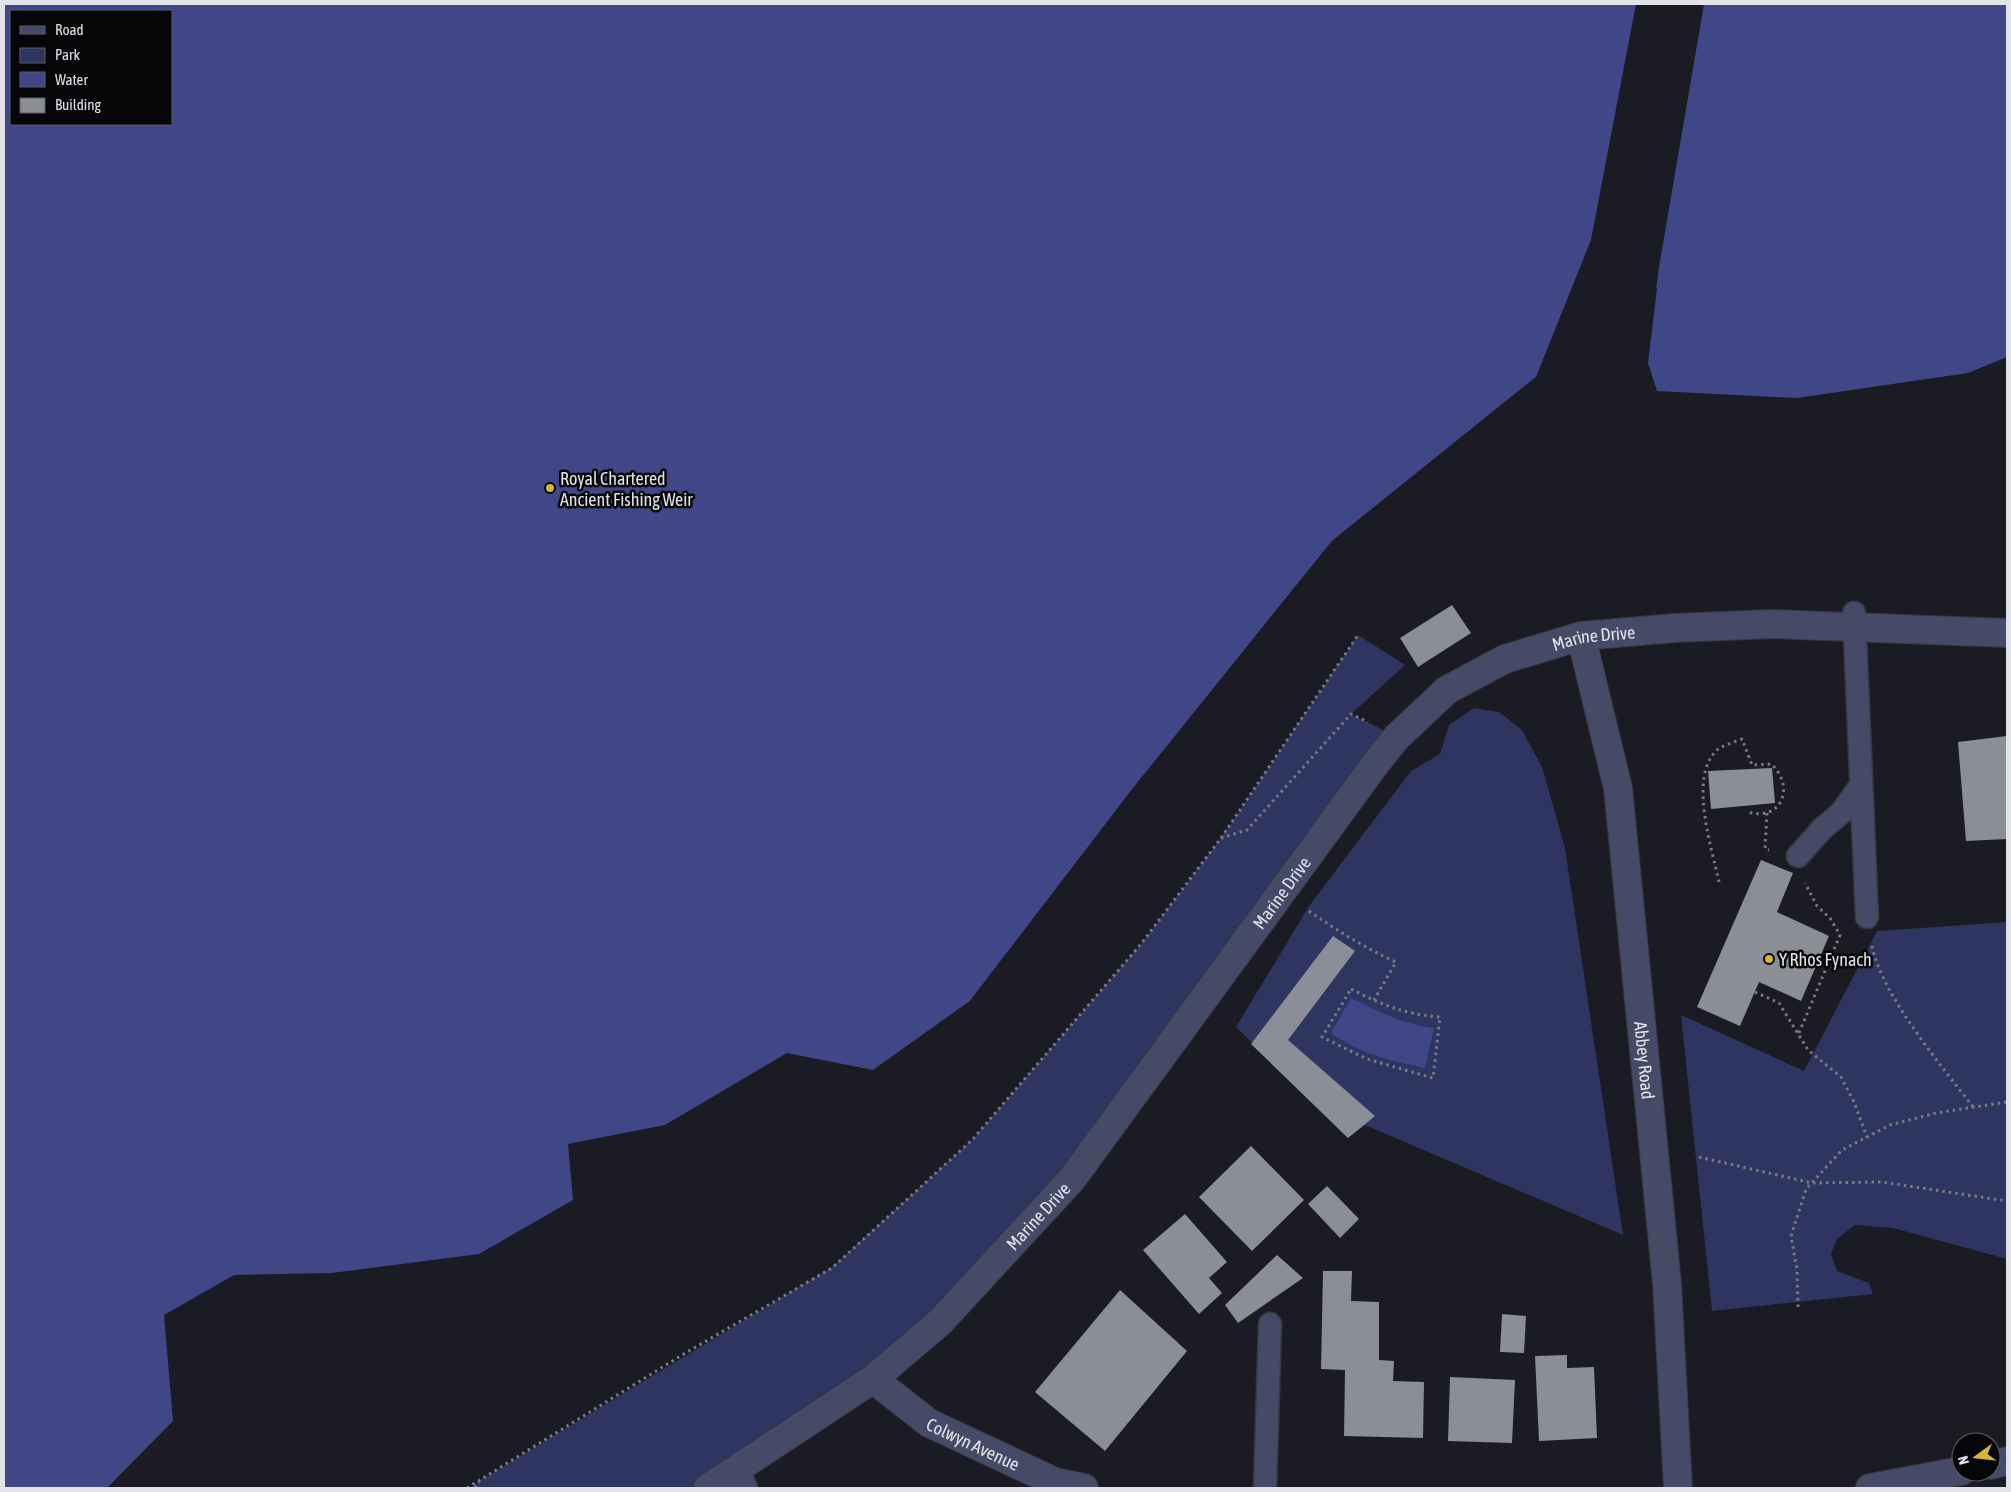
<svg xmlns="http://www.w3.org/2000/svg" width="2011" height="1492" viewBox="0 0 2011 1492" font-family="'Asap Condensed',sans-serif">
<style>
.green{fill:#2e3561}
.water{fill:#3f4786;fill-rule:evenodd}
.pier{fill:#1a1b23}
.building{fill:#8b8d97}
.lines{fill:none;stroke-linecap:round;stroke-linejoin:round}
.service-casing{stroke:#36373f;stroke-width:25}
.minor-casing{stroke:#36373f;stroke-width:30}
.tertiary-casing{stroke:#36373f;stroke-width:30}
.path{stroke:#7a7b82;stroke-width:3;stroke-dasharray:2.5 4;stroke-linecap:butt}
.service{stroke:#454a66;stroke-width:22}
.minor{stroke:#454a66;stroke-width:28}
.tertiary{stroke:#454a66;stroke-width:28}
.poi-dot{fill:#d4b635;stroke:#060609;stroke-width:2}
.labels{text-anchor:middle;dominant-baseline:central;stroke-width:5;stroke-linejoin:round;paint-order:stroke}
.poi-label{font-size:18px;fill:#e2e3e9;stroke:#060609;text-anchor:start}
.street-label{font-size:18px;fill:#e2e3e9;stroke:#060609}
</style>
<rect width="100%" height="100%" fill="#1a1b23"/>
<path class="green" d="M1358,635l47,30 -54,49 46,23 -235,322 -223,263 -231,166h-238l11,-8 351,-213 140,-127 169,-196 80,-106z
M1474,708l25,4 23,18 20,37 23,81 58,387 -258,-110 -17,13 -112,-111 73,-121 102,-135 29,-17 9,-29z
M2007,922v337l-114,-31 -38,-3 -18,14 -6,15 6,17 32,12 4,11 -161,17 -31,-296 123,56 73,-140z"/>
<path class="water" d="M4,4h2003v353l-39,16 -171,25 -140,-7 -9,-28 9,-75 -21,-4 -100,93 -204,164 -202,251 -160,209 -97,69 -86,-17 -122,72 -97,19 5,56 -94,54 -147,19 -98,2 -70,40 9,106 -66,67h-103zM11,11h160v113h-160z
M1351,998c27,13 53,27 83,30l-9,40c-38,-8 -61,-13 -94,-35z"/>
<path class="pier" d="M1636,4h68l-45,263 -13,98 8,-75 -17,-3 -100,92 -204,164 -201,251 -160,208 -98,70h-3l99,-71 160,-209 202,-251 204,-164 55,-137z"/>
<path class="building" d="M1452,605l19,28 -53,34 -18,-29z
M2007,736v103l-41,2 -8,-99z
M1772,768l3,35 -64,6 -3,-38z
M1761,860l32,13 -16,39 52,24 -28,65 -42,-19 -19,44 -43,-19z
M1333,936l22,15 -67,89 87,76 -27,22 -97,-94z
M1251,1146l53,54 -52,51 -53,-54z
M1327,1186l32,33 -19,19 -32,-34z
M1185,1214l42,48 -18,16 13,15 -23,21 -56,-64z
M1277,1255l26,23 -65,45 -13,-18z
M1323,1271h29l-1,30 28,1v58l15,1 -1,20 31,1 -1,56 -79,-2 1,-66 -24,-1z
M1120,1290l67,61 -82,100 -70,-59z
M1502,1314l24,2 -2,37 -24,-1z
M1567,1355v13l27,-1 3,71 -58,3 -4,-85z
M1450,1377l65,3 -3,63 -64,-2z"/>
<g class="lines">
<g class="service-casing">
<path id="service" d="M1854,613l13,304
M1798,856l24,-27 19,-16 20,-28
M738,1468l8,20
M1265,1488l5,-164"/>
</g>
<g class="minor-casing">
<g id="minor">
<path id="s1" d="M1581,636l37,152 49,496 11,204"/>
<path id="s2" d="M873,1379l56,44 126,59 29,6"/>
<path d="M1991,1465l16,-4"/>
<path d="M1870,1488l91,-17"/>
</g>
</g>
<g class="tertiary-casing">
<g id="tertiary">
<path id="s3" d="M708,1488l165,-109 67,-57 132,-143 304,-416 21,-26 50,-47 58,-31 76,-23 94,-8 97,-4 235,9"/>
</g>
</g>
<path class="path" d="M1767,813l-2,36 4,1
M1221,838l137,-203
M1719,882c-7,-34 -31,-105 -2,-132 6,-5 18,-8 25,-11l10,26 19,-1c24,21 12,58 -23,48
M1309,911c29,20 56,37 87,51l-22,38
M1872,946c10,50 70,120 101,161
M1351,989c32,16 52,25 89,28l-7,61 -66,-19 -45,-22z
M1755,992l24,11 29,47 33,27 13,25 13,35
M1799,1033l41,-98 -10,-17 -13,-12 -12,-23
M1699,1157l113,26 70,-1 125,19
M1798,1307l-1,-37 -6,-34 15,-47 36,-39 48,-25 46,-12 71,-11
M467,1488l215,-133 150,-87 140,-128 169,-196 80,-106 26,-8 104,-116 17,8
M475,1488l4,-6"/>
<use href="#service" class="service"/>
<use href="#minor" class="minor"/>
<use href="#tertiary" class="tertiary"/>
</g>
<g class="poi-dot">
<circle cx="550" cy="488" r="5"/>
<circle cx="1769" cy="959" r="5"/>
</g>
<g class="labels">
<g class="poi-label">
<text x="560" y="478">Royal Chartered<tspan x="560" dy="21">Ancient Fishing Weir</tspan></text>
<text x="1779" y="959">Y Rhos Fynach</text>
</g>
<g class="street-label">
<text stroke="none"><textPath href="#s3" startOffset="1255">Marine Drive</textPath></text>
<text stroke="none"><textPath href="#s3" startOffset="835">Marine Drive</textPath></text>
<text stroke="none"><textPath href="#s1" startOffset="430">Abbey Road</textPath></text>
<text stroke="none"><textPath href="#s3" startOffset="430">Marine Drive</textPath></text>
<text stroke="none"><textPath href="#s2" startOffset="120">Colwyn Avenue</textPath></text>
</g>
</g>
<rect width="2011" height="1492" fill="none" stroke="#e2e3e9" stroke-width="10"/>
<rect x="10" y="10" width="162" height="115" fill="#060609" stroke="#5e5e63"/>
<rect x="20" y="26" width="25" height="8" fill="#454a66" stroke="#5e5e63"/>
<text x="55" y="35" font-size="15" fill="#e2e3e9">Road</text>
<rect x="20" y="48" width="25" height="15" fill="#2e3561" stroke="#5e5e63"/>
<text x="55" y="60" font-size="15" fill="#e2e3e9">Park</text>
<rect x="20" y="72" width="25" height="15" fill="#3f4786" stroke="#5e5e63"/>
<text x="55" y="85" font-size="15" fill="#e2e3e9">Water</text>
<rect x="20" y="98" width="25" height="15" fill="#8b8d97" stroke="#5e5e63"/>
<text x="55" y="110" font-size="15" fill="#e2e3e9">Building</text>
<g transform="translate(1976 1457) rotate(255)"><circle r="24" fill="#060609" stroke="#5e5e63"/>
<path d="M0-4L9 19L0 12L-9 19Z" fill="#d4b635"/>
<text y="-8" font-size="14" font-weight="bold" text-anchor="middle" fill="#e2e3e9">N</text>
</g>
</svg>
